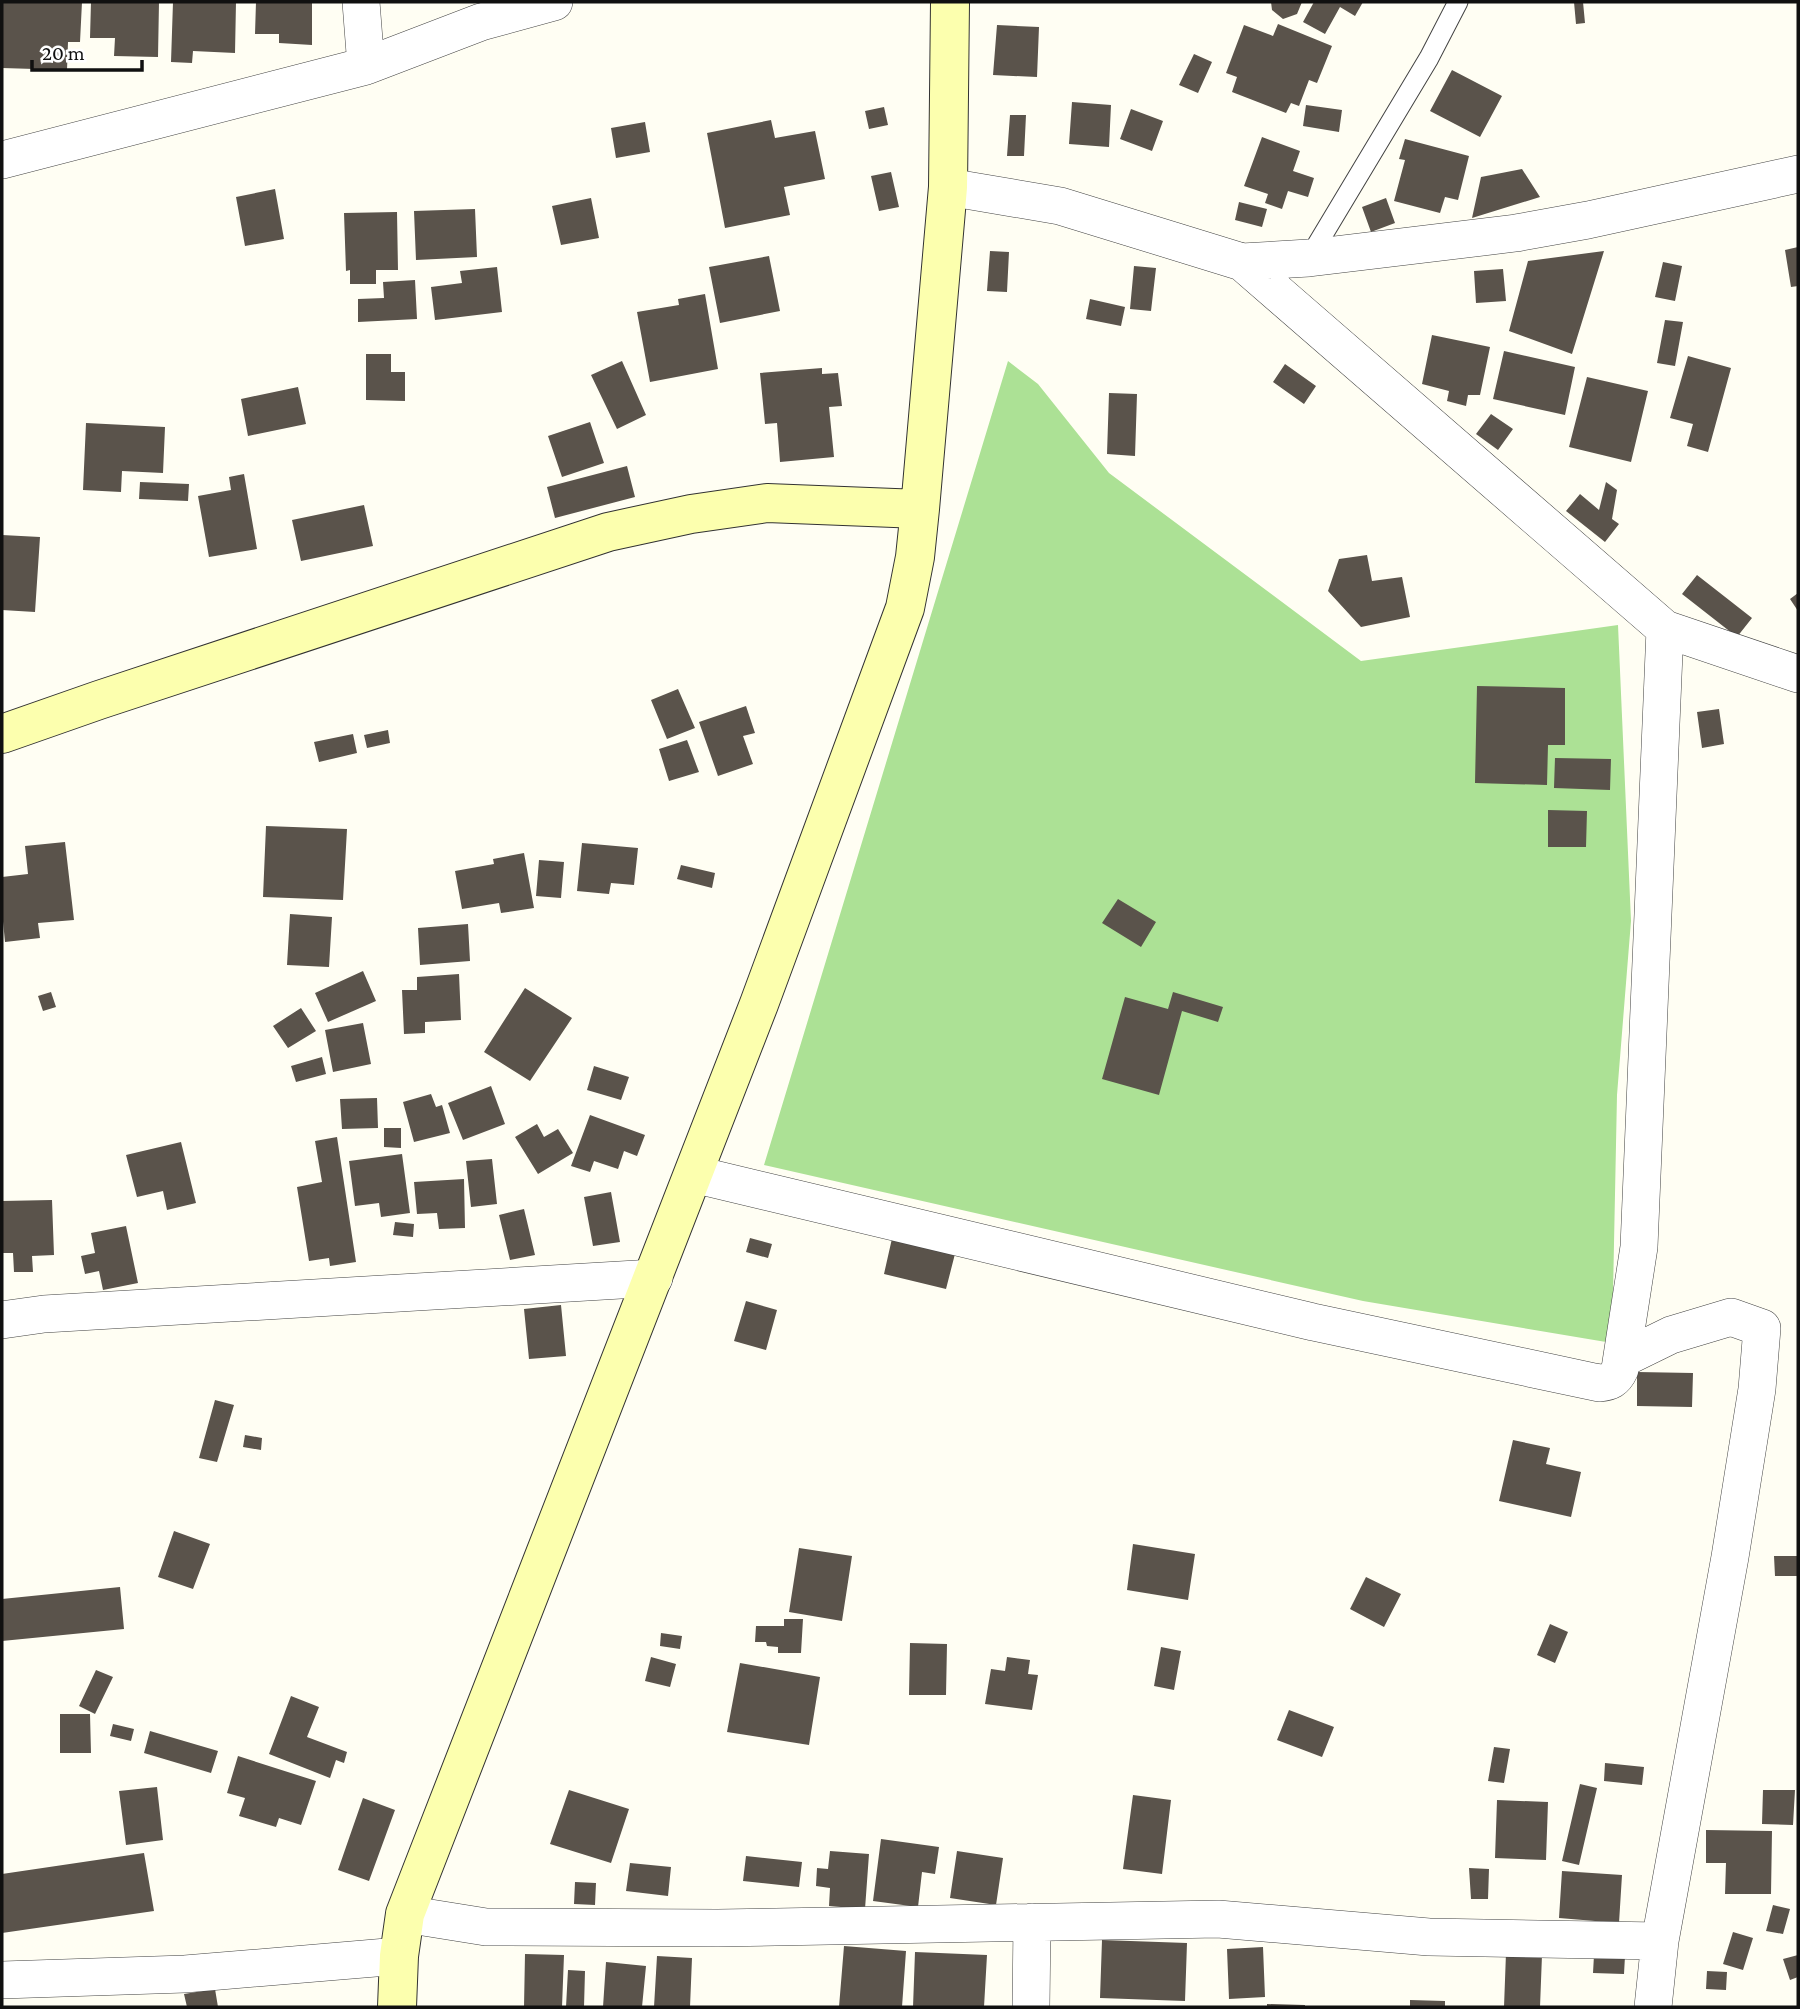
<svg xmlns="http://www.w3.org/2000/svg" width="1800" height="2009" viewBox="0 0 1800 2009" font-family="'Crimson Pro',serif">
<style>
.forest{fill:#ace195}
.building{fill:#5a534b}
.lines{fill:none;stroke-linecap:round;stroke-linejoin:round}
.lane-casing{stroke:#434343;stroke-width:21}
.street-casing{stroke:#434343;stroke-width:38}
.secondary-casing{stroke:#323232;stroke-width:40}
.lane{stroke:#fff;stroke-width:19}
.street{stroke:#fff;stroke-width:37}
.secondary{stroke:#fcffae;stroke-width:38}
</style>
<rect width="100%" height="100%" fill="#fffef3"/>
<path class="forest" d="M1008,361l30,23 71,89 252,188 257,-36 13,296 -14,174 -5,248 -249,-42 -599,-136z"/>
<path class="building" d="M2,2h80l-2,40h-12l-1,28 -65,-2z
M91,2h68l-1,55 -44,-1 1,-18h-25z
M173,2h63l-1,51 -42,-2 -1,12 -21,-1z
M256,2h56v43l-33,-2v-9h-24z
M1271,2h31l-5,12 -14,5 -11,-9z
M1314,2h49l-8,14 -15,-9 -15,27 -22,-12z
M1574,2h9l2,21 -9,1z
M1278,24l54,22 -15,37 -8,-3 -10,26 -8,-3 -5,10 -54,-21 5,-15 -11,-4 18,-48 29,11z
M997,25l42,2 -2,50 -44,-2z
M1194,54l18,8 -14,31 -19,-8z
M1452,70l50,26 -22,41 -50,-26z
M1072,102l39,3 -2,42 -40,-3z
M1306,105l36,5 -3,22 -36,-6z
M884,107l4,18 -19,4 -4,-18z
M1131,109l32,12 -11,30 -32,-12z
M1010,115h16l-2,41h-17z
M771,120l4,18 40,-7 10,48 -41,8 6,28 -65,13 -18,-95z
M645,122l5,30 -34,6 -5,-30z
M1262,137l38,14 -7,20 21,7 -6,19 -20,-6 -6,18 -17,-6 3,-9 -24,-8z
M1405,139l64,17 -11,44 -13,-3 -5,16 -46,-12 11,-41 -6,-1z
M1522,169l18,28 -68,21 9,-41z
M891,172l8,35 -20,4 -8,-35z
M275,189l9,50 -39,7 -9,-49z
M591,198l8,40 -38,7 -9,-39z
M1386,198l9,25 -24,9 -9,-25z
M1239,202l28,7 -5,18 -27,-7z
M475,209l2,48 -61,3 -2,-49z
M397,212l1,58h-22v14h-26v-14l-4,1 -2,-58z
M1798,247v39l-7,1 -6,-37z
M990,251l19,1 -2,40 -20,-1z
M1604,251l-32,103 -63,-23 19,-70z
M769,256l11,55 -60,12 -11,-56z
M1663,262l19,4 -7,35 -20,-4z
M1134,266l22,2 -5,43 -21,-2z
M497,267l5,45 -67,8 -4,-33 31,-4 -2,-12z
M1503,269l3,32 -30,2 -2,-32z
M415,280l2,39 -59,3v-23l26,-1 -1,-16z
M705,294l13,75 -68,13 -13,-70 42,-7 -1,-6z
M1090,299l35,8 -4,19 -35,-7z
M1665,320l18,2 -8,44 -18,-3z
M1432,335l58,12 -10,48h-12l-2,11 -19,-5 2,-10 -27,-7z
M1504,351l71,16 -10,48 -72,-16z
M366,354h25v18h14v29l-39,-1z
M1688,356l43,12 -23,84 -21,-6 6,-22 -23,-6z
M622,361l24,54 -29,14 -26,-54z
M1285,364l31,22 -12,18 -31,-22z
M822,368v6l16,-1 4,33 -13,1 5,50 -54,5 -3,-39 -12,1 -5,-51z
M1587,377l61,14 -17,71 -62,-15z
M298,387l8,37 -58,12 -7,-37z
M1109,393l28,1 -2,62 -28,-2z
M1491,414l22,15 -15,21 -22,-16z
M590,422l14,41 -42,14 -14,-41z
M86,423l79,4 -2,46 -41,-2 -1,21 -38,-2z
M627,466l8,31 -80,21 -8,-31z
M244,474l13,75 -48,8 -11,-61 33,-6 -2,-13z
M140,482l49,2 -1,17 -49,-2z
M1606,482l11,8 -5,29 7,5 -14,18 -39,-31 14,-17 19,16z
M364,505l9,41 -72,15 -9,-41z
M2,535l38,2 -5,75 -33,-2z
M1367,555l5,26 30,-4 8,40 -49,10 -33,-36 11,-32z
M1697,575l55,43 -15,19 -55,-43z
M1798,593v18l-8,-12z
M1477,686l88,2v57h-17l-1,40 -72,-2z
M678,689l17,39 -28,11 -16,-39z
M746,706l9,27 -12,3 10,28 -35,12 -19,-54z
M1719,709l5,35 -22,4 -5,-36z
M388,730l2,13 -23,5 -3,-13z
M353,734l4,19 -38,9 -5,-20z
M687,740l12,32 -30,9 -10,-32z
M1555,758l56,1 -1,31 -56,-2z
M1548,810l39,1 -1,36h-38z
M266,826l81,3 -4,71 -80,-3z
M65,842l9,78 -36,3 2,15 -35,4 -3,-31v-34l26,-3 -3,-28z
M582,843l56,5 -4,37 -23,-2 -2,11 -32,-3z
M524,853l10,55 -33,5 -2,-10 -37,6 -7,-38 39,-7 -1,-5z
M539,860l25,2 -3,36 -25,-2z
M681,865l34,8 -3,15 -35,-9z
M1118,899l38,23 -15,25 -39,-24z
M290,914l42,3 -3,50 -42,-2z
M468,924l2,37 -50,4 -2,-37z
M363,971l13,30 -48,21 -13,-29z
M459,974l2,46 -36,2v11l-21,1 -2,-44h15v-13z
M525,988l47,30 -42,63 -46,-29z
M51,992l5,15 -13,4 -5,-15z
M1173,992l50,15 -5,15 -36,-11 -23,84 -57,-16 23,-82 43,12z
M301,1008l15,23 -28,17 -15,-22z
M363,1023l8,41 -38,8 -8,-42z
M322,1057l4,17 -30,8 -5,-16z
M594,1066l35,11 -8,23 -34,-10z
M491,1086l14,38 -42,16 -15,-37z
M431,1094l5,13 6,-2 8,28 -36,9 -11,-40z
M377,1098l1,30 -36,1 -2,-30z
M590,1115l55,20 -8,21 -13,-5 -6,18 -24,-8 -4,11 -19,-6z
M537,1124l7,13 14,-8 15,24 -35,21 -23,-37z
M384,1128h17v20l-17,-1z
M337,1137l19,125 -26,4 -1,-8 -20,3 -12,-74 25,-5 -7,-41z
M181,1142l15,61 -29,7 -4,-19 -26,6 -11,-42z
M402,1154l8,59 -29,4 -2,-14 -24,3 -6,-45z
M492,1159l5,45 -26,3 -5,-46z
M464,1179l1,49 -26,1 -2,-16 -20,1 -3,-32z
M611,1192l9,50 -27,4 -9,-49z
M52,1200l2,55 -22,1 1,16h-19l-1,-19h-11v-52z
M524,1209l11,46 -25,5 -11,-45z
M395,1222l19,2 -1,13 -20,-2z
M126,1226l12,57 -35,7 -4,-19 -14,3 -4,-18 14,-3 -4,-20z
M893,1234l63,16 -10,39 -62,-15z
M750,1238l22,6 -4,14 -22,-6z
M746,1301l31,9 -11,40 -32,-9z
M561,1305l5,51 -37,3 -5,-50z
M1637,1372l56,1 -1,34 -55,-1z
M215,1400l19,5 -17,57 -18,-4z
M245,1435l17,3 -1,12 -18,-3z
M1513,1440l37,8 -4,16 35,8 -10,45 -72,-16z
M174,1531l36,13 -17,45 -35,-12z
M1133,1544l62,10 -7,46 -61,-10z
M799,1548l53,8 -10,65 -53,-9z
M1774,1556h24v20h-23z
M1366,1577l35,17 -17,33 -34,-18z
M120,1587l4,42 -122,12v-42z
M784,1619h19l-2,34h-23v-6l-11,-1 -1,-4h-11l1,-16h28z
M1550,1624l18,8 -13,31 -18,-8z
M661,1633l21,3 -2,13 -20,-3z
M910,1643l37,1 -1,51h-37z
M1161,1647l20,4 -7,39 -20,-4z
M651,1657l25,7 -6,23 -25,-6z
M1007,1657l23,3 -2,14 10,1 -6,35 -47,-6 6,-35 14,2z
M740,1663l80,14 -11,68 -82,-13z
M96,1670l17,7 -18,37 -16,-8z
M291,1696l28,11 -12,30 40,15 -3,11 -8,-3 -6,18 -61,-24z
M1289,1710l45,17 -12,30 -45,-17z
M60,1714h30l1,39h-31z
M113,1724l21,5 -3,12 -21,-5z
M150,1731l68,20 -7,22 -67,-20z
M1494,1747l16,2 -6,34 -16,-2z
M238,1756l78,25 -15,44 -22,-7 -3,9 -37,-11 6,-18 -18,-5z
M1605,1763l39,4 -2,18 -38,-4z
M1580,1784l17,4 -18,77 -17,-4z
M157,1787l6,53 -37,5 -7,-54z
M569,1790l60,19 -18,54 -61,-19z
M1763,1790h32l-2,35 -31,-1z
M1133,1795l38,5 -9,74 -39,-5z
M363,1798l32,12 -26,71 -31,-11z
M1497,1800l51,2 -2,58 -51,-2z
M1706,1830l66,1 -1,63h-46l1,-31h-20z
M881,1839l58,8 -4,27 -13,-2 -4,35 -45,-6z
M830,1851l39,3 -4,55 -36,-3 1,-18 -14,-2 1,-18 11,1z
M957,1851l46,7 -7,47 -46,-7z
M144,1853l10,58 -152,22v-59z
M746,1856l56,6 -3,25 -56,-6z
M630,1863l41,4 -3,29 -42,-5z
M1469,1868l20,1 -1,30h-17z
M1562,1871l60,4 -3,48 -60,-5z
M575,1882l21,1 -1,22 -21,-1z
M1773,1905l17,4 -7,25 -17,-3z
M1733,1932l20,6 -10,32 -20,-6z
M1102,1940l85,3 -2,58 -85,-3z
M844,1946l62,5 -4,56h-63z
M1263,1947l2,50 -36,2 -2,-50z
M915,1952l72,3 -3,52h-71z
M1506,1953l36,2 -2,52h-36z
M525,1954l39,1 -2,52h-38z
M1594,1955l31,1 -1,18 -31,-1z
M1798,1955v22l-8,3 -7,-21z
M657,1956l35,2 -2,49h-36z
M606,1962l40,4 -4,41h-39z
M568,1970l17,1 -1,36h-18z
M1707,1971l20,1 -1,18 -20,-1z
M215,1989l3,18h-31l-3,-13z
M1410,2000l35,1v6h-35z
M1267,2004l38,1v2h-38z"/>
<g class="lines">
<g class="lane-casing">
<path id="lane" d="M1309,258l120,-200 29,-56"/>
</g>
<g class="street-casing">
<path id="street" d="M361,2l5,64
M2,160l364,-94 115,-44 73,-20
M948,187l112,19 182,56 67,-4 207,-25 72,-13 210,-46
M1242,262l423,367 133,45
M693,1174l620,148 286,61c11,-1 16,-3 21,-14l19,-122 26,-618
M2,1320l42,-6 610,-36
M1622,1359l49,-24 60,-18 31,11 -5,61 -27,168 -70,384
M405,1914l81,13 232,1 500,-9 211,18 231,4 -7,66
M2,1980l183,-6 214,-18
M1031,2007l1,-85"/>
</g>
<g class="secondary-casing">
<path id="secondary" d="M2,734l97,-34 509,-168 83,-18 76,-11 153,6
M397,2007l2,-51 6,-42 354,-910 146,-396 10,-51 5,-48 28,-322 2,-185"/>
</g>
<use href="#lane" class="lane"/>
<use href="#street" class="street"/>
<use href="#secondary" class="secondary"/>
</g>
<rect width="1800" height="2009" fill="none" stroke="#101010" stroke-width="7"/>
<path d="M32 60v10h110v-10" fill="none" stroke="#101010" stroke-width="3.5"/>
<text x="42" y="60" font-size="21" fill="#101010" stroke="#ffffff" stroke-width="5" paint-order="stroke">20 m</text>
</svg>
